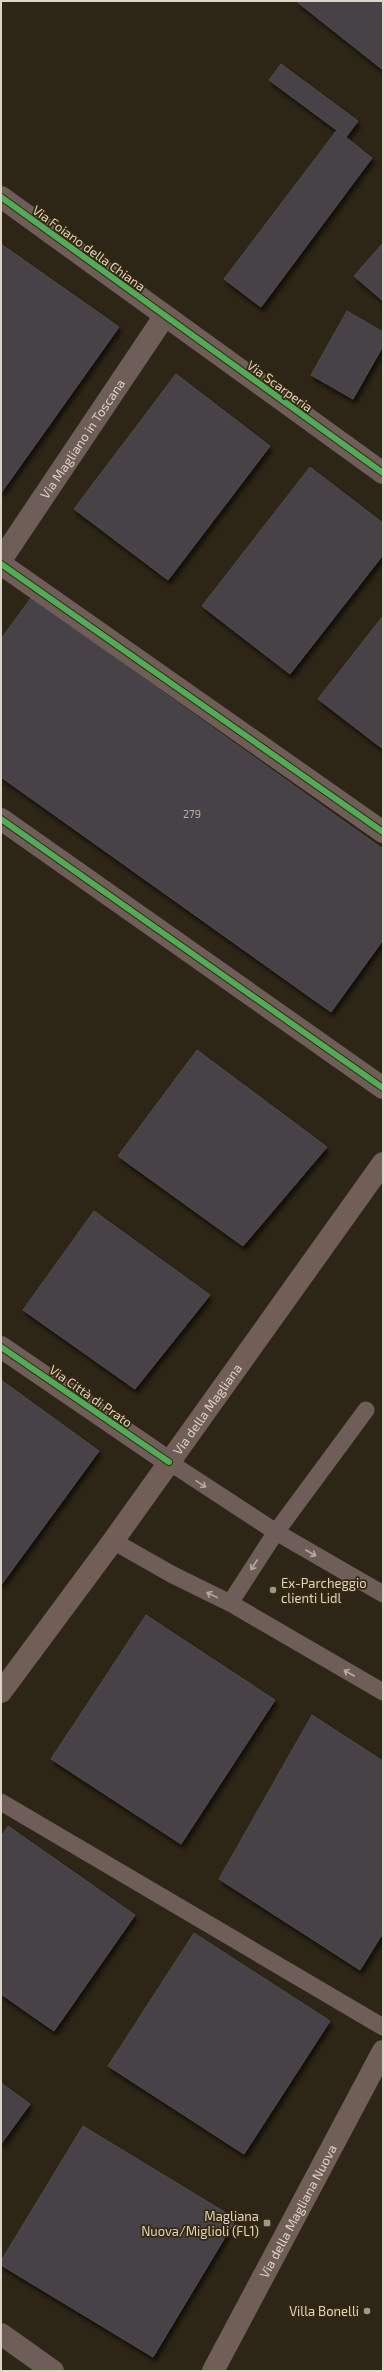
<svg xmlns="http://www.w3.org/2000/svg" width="384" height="2372" viewBox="0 0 384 2372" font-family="'Exo 2',sans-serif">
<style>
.building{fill:#464246;stroke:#4f4c4a;filter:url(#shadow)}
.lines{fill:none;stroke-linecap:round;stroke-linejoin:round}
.lane{stroke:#6e5d58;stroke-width:17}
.street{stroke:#6e5d58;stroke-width:22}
.secondary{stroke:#715e57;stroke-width:22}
.cycleway-casing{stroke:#36290d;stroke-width:8}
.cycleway{stroke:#51ab58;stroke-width:6}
.oneway{stroke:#b6ab9f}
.poi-dot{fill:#9f9888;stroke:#36290d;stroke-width:1.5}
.labels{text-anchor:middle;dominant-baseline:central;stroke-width:3.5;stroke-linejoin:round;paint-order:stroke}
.number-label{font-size:11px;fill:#b7b0a5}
.street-label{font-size:13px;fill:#ddd5c5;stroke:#36290d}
.poi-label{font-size:13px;fill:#ddd5c5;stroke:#36290d;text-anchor:end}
</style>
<defs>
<filter id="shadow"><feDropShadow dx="2.5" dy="4.5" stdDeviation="2" flood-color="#0009"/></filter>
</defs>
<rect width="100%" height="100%" fill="#2d2616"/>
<path class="building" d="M296,1h87v69z
M281,64l77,57 -12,16 -77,-57z
M337,130l35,28 -111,149 -37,-28z
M383,243v58l-29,-25z
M1,244l118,83 -118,166z
M347,311l36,21v14l-30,53 -42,-24z
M176,374l94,72 -102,134 -94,-71z
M310,467l73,56v32l-93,119 -88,-68z
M31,598l352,251v91l-52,72 -330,-235v-138z
M383,616v133l-65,-50z
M197,1050l130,97 -84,99 -125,-90z
M94,1211l116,84 -75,94 -112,-79z
M1,1380l98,71 -98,134z
M146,1615l129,85 -94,144 -130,-85z
M312,1715l71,46v172l-23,37 -141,-91z
M8,1826l127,89 -81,116 -53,-37v-157z
M194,1933l136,88 -86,133 -136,-88z
M1,2083l29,21 -29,40z
M83,2126l153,93 -83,138 -152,-92v-4z"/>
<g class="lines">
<path class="lane" d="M169,1462l107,70 107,62
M113,1541l60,34 57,28 153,89
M230,1603l46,-71 90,-122
M1,1802l382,225"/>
<g class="street">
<path d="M1,197l382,276"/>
<path id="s1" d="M1,560l163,-243"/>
<path d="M1,564l382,268"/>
<path d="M1,819l382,269"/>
<path d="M1,1347l168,115"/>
<path d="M1,2334l52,37"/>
</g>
<g class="secondary">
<path id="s2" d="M1,1692l112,-151 270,-378"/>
<path id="s3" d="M213,2371l170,-320"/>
</g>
<g class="cycleway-casing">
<path id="cycleway" d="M1,197l382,276
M1,564l382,268
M1,819l382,269
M1,1347l168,115"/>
</g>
<use href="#cycleway" class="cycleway"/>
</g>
<defs><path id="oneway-shaft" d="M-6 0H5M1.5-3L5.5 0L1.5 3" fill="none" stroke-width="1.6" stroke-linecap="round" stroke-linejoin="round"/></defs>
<g class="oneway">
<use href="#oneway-shaft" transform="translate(201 1484) rotate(34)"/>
<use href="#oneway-shaft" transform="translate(311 1553) rotate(30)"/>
<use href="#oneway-shaft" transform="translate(254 1565) rotate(123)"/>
<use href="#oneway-shaft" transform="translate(212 1595) rotate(-154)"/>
<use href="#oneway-shaft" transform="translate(349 1673) rotate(-150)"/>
</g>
<g class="poi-dot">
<circle cx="273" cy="1590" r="4"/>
<rect x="263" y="2219" width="8" height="8" rx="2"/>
<circle cx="367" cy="2311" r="4"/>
</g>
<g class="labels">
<g class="number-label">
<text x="192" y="813">279</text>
</g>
<g class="street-label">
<text transform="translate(89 248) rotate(36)">Via Foiano della Chiana</text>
<text transform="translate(280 386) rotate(36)">Via Scarperia</text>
<text stroke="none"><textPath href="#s1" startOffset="146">Via Magliano in Toscana</textPath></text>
<text transform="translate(91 1396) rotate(35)">Via Città di Prato</text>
<text stroke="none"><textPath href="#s2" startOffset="350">Via della Magliana</textPath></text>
<text stroke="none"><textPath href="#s3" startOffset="181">Via della Magliana Nuova</textPath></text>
</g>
<g class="poi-label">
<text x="281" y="1583" text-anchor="start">Ex-Parcheggio<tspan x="281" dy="15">clienti Lidl</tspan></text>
<text x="259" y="2216">Magliana<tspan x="259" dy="15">Nuova/Miglioli (FL1)</tspan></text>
<text x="359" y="2311">Villa Bonelli</text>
</g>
</g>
<rect width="384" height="2372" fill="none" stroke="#ddd5c5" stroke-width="4"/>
</svg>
